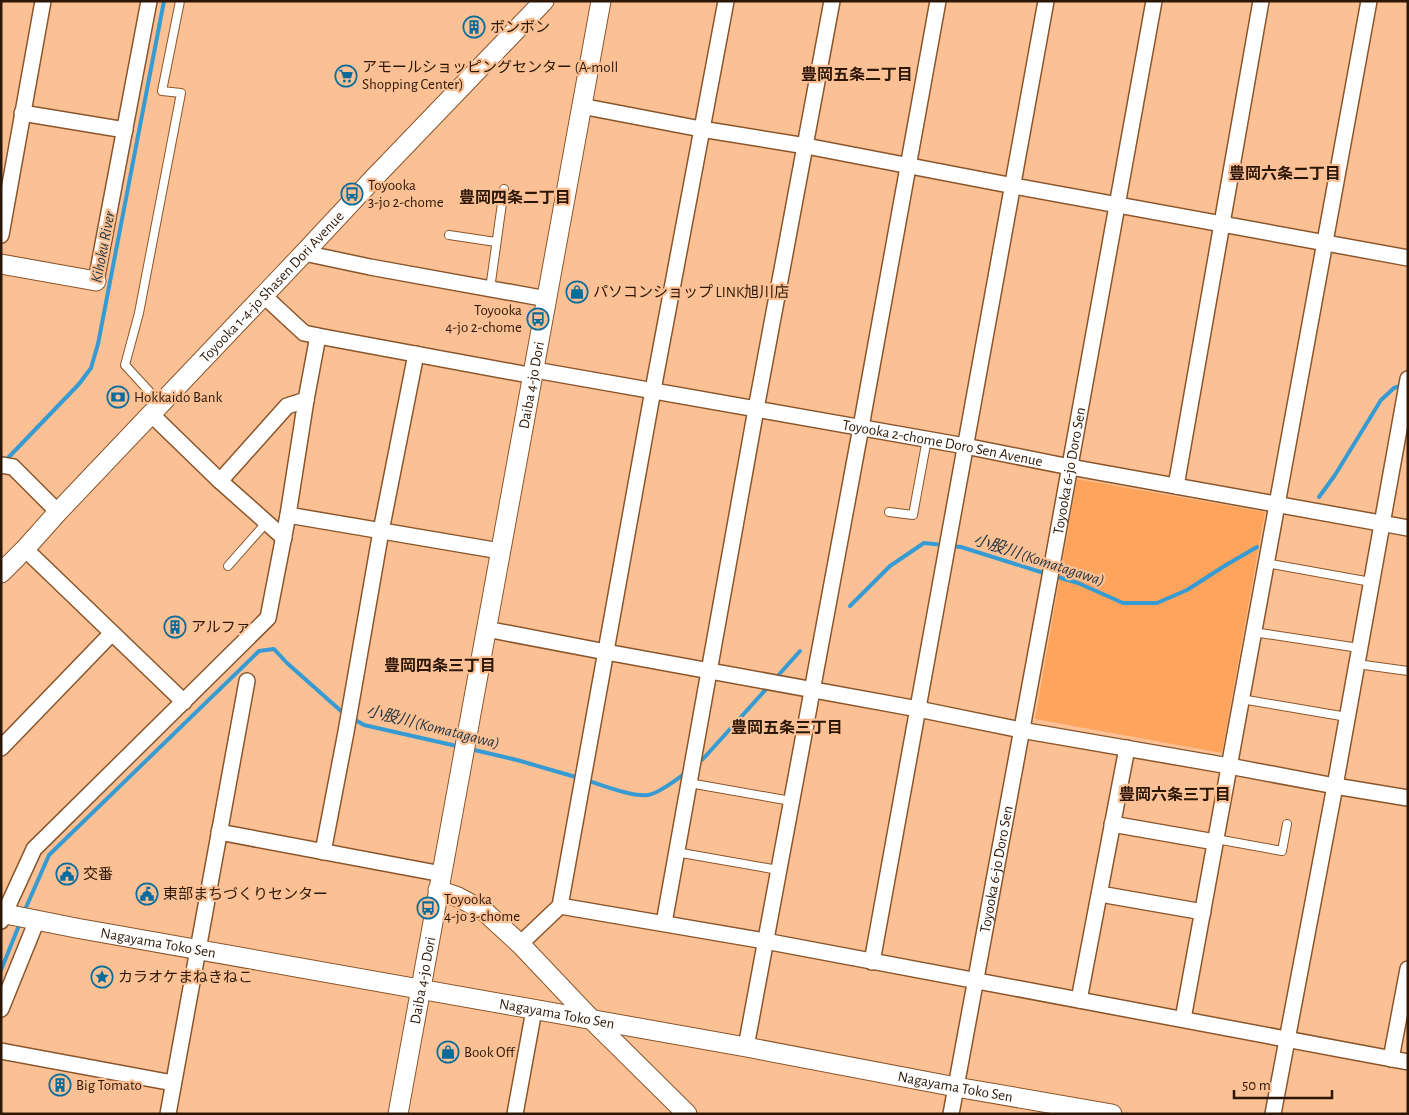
<svg xmlns="http://www.w3.org/2000/svg" width="1409" height="1115" viewBox="0 0 1409 1115" font-family="'Alegreya Sans','Noto Sans JP',sans-serif">
<style>
.park{fill:#fea45d}
.lines{fill:none;stroke-linecap:round;stroke-linejoin:round}
.stream{stroke:#379bd3;stroke-width:4}
.service-casing{stroke:#89562c;stroke-width:10}
.minor-casing{stroke:#89562c;stroke-width:18}
.tertiary-casing{stroke:#89562c;stroke-width:21}
.service{stroke:#fff;stroke-width:8}
.minor{stroke:#fff;stroke-width:15}
.tertiary{stroke:#fff;stroke-width:19}
.labels{text-anchor:middle;dominant-baseline:central;stroke-width:4.5;stroke-linejoin:round;paint-order:stroke}
.poi-label{font-size:15px;fill:#2c1706;stroke:#fbc195;text-anchor:start}
.street-label{font-size:15px;fill:#2c1706;stroke:#fbc195}
.neighbourhood-label{font-size:16px;font-weight:bold;fill:#2c1706;stroke:#fbc195}
.water-label{font-size:16px;font-style:italic;fill:#1f3542;stroke:#fbc195}
</style>
<rect width="100%" height="100%" fill="#fbc195"/>
<path class="park" d="M1077,479l188,33 -43,241 -187,-34z"/>
<g class="lines">
<path class="stream" d="M5,461l74,-77 12,-16 7,-24 66,-343
M1319,497l16,-22 46,-75 13,-12 9,-3
M951,546l10,1 86,27
M1054,576l24,7 45,20h34l30,-13 39,-25 31,-18
M850,606l40,-40 34,-23 20,2
M775,679l25,-28
M352,718l12,7 97,22
M470,749l47,11 62,18
M697,763l6,-4 66,-73
M586,780c16,5 46,17 62,15 9,-1 30,-16 37,-22
M24,912l25,-57 210,-204 15,-2 13,14 54,48 5,3
M1,970l19,-47"/>
<g class="service-casing">
<path id="service" d="M449,235l47,7
M490,289l14,-100
M160,403l-35,-38 14,-52 42,-220 -19,-2 18,-90
M889,512l24,3 14,-76
M1266,563l105,19
M228,566l38,-43
M1253,632l106,16
M1357,664l51,7
M1241,699l106,18
M689,783l102,18
M1216,839l66,12 5,-27
M676,852l102,18"/>
</g>
<g class="minor-casing">
<g id="minor">
<path d="M581,106l120,23 105,17 208,40 394,72"/>
<path d="M22,113l103,17"/>
<path d="M1,235l42,-234"/>
<path d="M304,253l66,14 177,32"/>
<path d="M96,281l53,-280"/>
<path d="M263,295l41,38 14,3 216,40"/>
<path id="s1" d="M535,370l430,76 105,21 338,61"/>
<path d="M151,414l69,67 64,57"/>
<path d="M1,465l12,2 45,45"/>
<path d="M220,481l67,-75 19,-6"/>
<path d="M1176,486l85,-485"/>
<path d="M288,515l212,36"/>
<path d="M25,549l159,153"/>
<path d="M486,629l120,23 312,57 103,21 208,36 106,20 73,12"/>
<path d="M1,748l111,-115"/>
<path d="M1112,824l103,18"/>
<path d="M219,832l223,42"/>
<path d="M323,852l23,-120 35,-201 35,-177"/>
<path d="M1100,894l103,18"/>
<path d="M560,906l205,35 643,121"/>
<path d="M1,921l33,-72 234,-231 20,-103 18,-115 12,-64"/>
<path d="M664,923l92,-514 76,-408"/>
<path d="M520,944l40,-38 93,-516 73,-389"/>
<path d="M872,962l174,-961"/>
<path d="M1079,1000l48,-252"/>
<path d="M1,1009l36,-89"/>
<path d="M1183,1019c62,-339 125,-678 186,-1018"/>
<path d="M746,1047l115,-620 77,-426"/>
<path d="M1,1051l172,32"/>
<path d="M1391,1059l17,-90"/>
<path d="M168,1114l79,-433"/>
<path d="M515,1114l19,-104"/>
<path id="s2" d="M951,1114l98,-532 105,-581"/>
<path d="M1273,1114l62,-328 73,-407"/>
</g>
</g>
<g class="tertiary-casing">
<g id="tertiary">
<path d="M1,264l95,17"/>
<path id="s3" d="M1,573l24,-24 33,-37 246,-259 70,-75 170,-177"/>
<path d="M438,890l20,7 26,14 36,33 72,76 95,94"/>
<path id="s4" d="M1,913l75,15 670,119 210,40 156,27"/>
<path id="s5" d="M398,1114c68,-371 136,-742 203,-1113"/>
</g>
</g>
<use href="#service" class="service"/>
<use href="#minor" class="minor"/>
<use href="#tertiary" class="tertiary"/>
</g>
<defs>
<g id="building-ring" transform="scale(1.125)"><circle r="9.5" fill="#fbc195" stroke="#096c9a" stroke-width="1.5"/><path d="M-4-6H4V6H1V3H-1V6H-4ZM-2.5-4.3h1.7v1.8h-1.7ZM.8-4.3h1.7v1.8H.8ZM-2.5-1h1.7V.8h-1.7ZM.8-1h1.7V.8H.8Z" fill="#096c9a"/></g>
<g id="supermarket-ring" transform="scale(1.125)"><circle r="9.5" fill="#fbc195" stroke="#096c9a" stroke-width="1.5"/><path d="M-6-5.5h2.5l.6 2H6L4.5 2H-2.5L-4.4-4H-6ZM-1.5 3.2a1.3 1.3 0 1 0 .1 0ZM3 3.2a1.3 1.3 0 1 0 .1 0Z" fill="#096c9a"/></g>
<g id="bus-ring" transform="scale(1.125)"><circle r="9.5" fill="#fbc195" stroke="#096c9a" stroke-width="1.5"/><path d="M-5-6H5V4H4V6H2V4H-2V6H-4V4H-5ZM-3.5-4V0h7V-4ZM-3.5 1.2v1.5H-2V1.2ZM2 1.2v1.5H3.5V1.2Z" fill="#096c9a"/></g>
<g id="shop-ring" transform="scale(1.125)"><circle r="9.5" fill="#fbc195" stroke="#096c9a" stroke-width="1.5"/><path d="M-5-2.5h2.3a2.7 3.5 0 0 1 5.4 0H5L5.5 6h-11ZM-1.5-2.5h3a1.5 2.3 0 0 0-3 0Z" fill="#096c9a"/></g>
<g id="bank-ring" transform="scale(1.125)"><circle r="9.5" fill="#fbc195" stroke="#096c9a" stroke-width="1.5"/><path d="M-6-4H6V4H-6ZM0-2.3a2.3 2.3 0 1 0 0 4.6a2.3 2.3 0 1 0 0-4.6Z" fill="#096c9a"/></g>
<g id="civic-ring" transform="scale(1.125)"><circle r="9.5" fill="#fbc195" stroke="#096c9a" stroke-width="1.5"/><path d="M-.6-6.5H3V-4.5H.6V-3L4-1V1h2V6H-6V1h2V-1L-.6-3ZM-1.2 2.5V6h2.4V2.5Z" fill="#096c9a"/></g>
<g id="sight-ring" transform="scale(1.125)"><circle r="9.5" fill="#fbc195" stroke="#096c9a" stroke-width="1.5"/><path d="M0-6L1.8-2.2L6-1.7L2.9 1.2L3.7 5.4L0 3.3L-3.7 5.4L-2.9 1.2L-6-1.7L-1.8-2.2Z" fill="#096c9a"/></g>
</defs>
<g fill-rule="evenodd">
<use href="#building-ring" x="474" y="27"/>
<use href="#supermarket-ring" x="346" y="76"/>
<use href="#bus-ring" x="352" y="194"/>
<use href="#shop-ring" x="577" y="292"/>
<use href="#bus-ring" x="538" y="319"/>
<use href="#bank-ring" x="118" y="397"/>
<use href="#building-ring" x="175" y="627"/>
<use href="#civic-ring" x="67" y="874"/>
<use href="#civic-ring" x="147" y="894"/>
<use href="#bus-ring" x="428" y="908"/>
<use href="#sight-ring" x="102" y="977"/>
<use href="#shop-ring" x="448" y="1052"/>
<use href="#building-ring" x="60" y="1085"/>
</g>
<g class="labels">
<g class="poi-label">
<text x="490" y="27">ボンボン</text>
<text x="362" y="67">アモールショッピングセンター (A-moll<tspan x="362" dy="17">Shopping Center)</tspan></text>
<text x="368" y="185">Toyooka<tspan x="368" dy="17">3-jo 2-chome</tspan></text>
<text x="593" y="292">パソコンショップ LINK旭川店</text>
<text x="522" y="310" text-anchor="end">Toyooka<tspan x="522" dy="17">4-jo 2-chome</tspan></text>
<text x="134" y="397">Hokkaido Bank</text>
<text x="191" y="627">アルファ</text>
<text x="83" y="874">交番</text>
<text x="163" y="894">東部まちづくりセンター</text>
<text x="444" y="899">Toyooka<tspan x="444" dy="17">4-jo 3-chome</tspan></text>
<text x="118" y="977">カラオケまねきねこ</text>
<text x="464" y="1052">Book Off</text>
<text x="76" y="1085">Big Tomato</text>
</g>
<g class="street-label">
<text stroke="none"><textPath href="#s3" startOffset="394">Toyooka 1-4-jo Shasen Dori Avenue</textPath></text>
<text stroke="none"><textPath href="#s5" startOffset="741">Daiba 4-jo Dori</textPath></text>
<text stroke="none"><textPath href="#s1" startOffset="414">Toyooka 2-chome Doro Sen Avenue</textPath></text>
<text stroke="none"><textPath href="#s2" startOffset="654">Toyooka 6-jo Doro Sen</textPath></text>
<text stroke="none"><textPath href="#s2" startOffset="249">Toyooka 6-jo Doro Sen</textPath></text>
<text stroke="none"><textPath href="#s4" startOffset="160">Nagayama Toko Sen</textPath></text>
<text stroke="none"><textPath href="#s5" startOffset="136">Daiba 4-jo Dori</textPath></text>
<text stroke="none"><textPath href="#s4" startOffset="565">Nagayama Toko Sen</textPath></text>
<text stroke="none"><textPath href="#s4" startOffset="970">Nagayama Toko Sen</textPath></text>
</g>
<g class="neighbourhood-label">
<text x="857" y="75">豊岡五条二丁目</text>
<text x="1285" y="174">豊岡六条二丁目</text>
<text x="515" y="198">豊岡四条二丁目</text>
<text x="440" y="666">豊岡四条三丁目</text>
<text x="787" y="728">豊岡五条三丁目</text>
<text x="1175" y="795">豊岡六条三丁目</text>
</g>
<g class="water-label">
<text transform="translate(103 247) rotate(-79)">Kihoku River</text>
<text transform="translate(1039 560) rotate(18)">小股川 (Komatagawa)</text>
<text transform="translate(433 727) rotate(14)">小股川 (Komatagawa)</text>
</g>
</g>
<rect width="1409" height="1115" fill="none" stroke="#2c1706" stroke-width="5"/>
<path d="M1234 1090v8h98v-8" fill="none" stroke="#2c1706" stroke-width="2.5"/>
<text x="1242" y="1090" font-size="15" fill="#2c1706" stroke="#fbc195" stroke-width="4" paint-order="stroke">50 m</text>
</svg>
